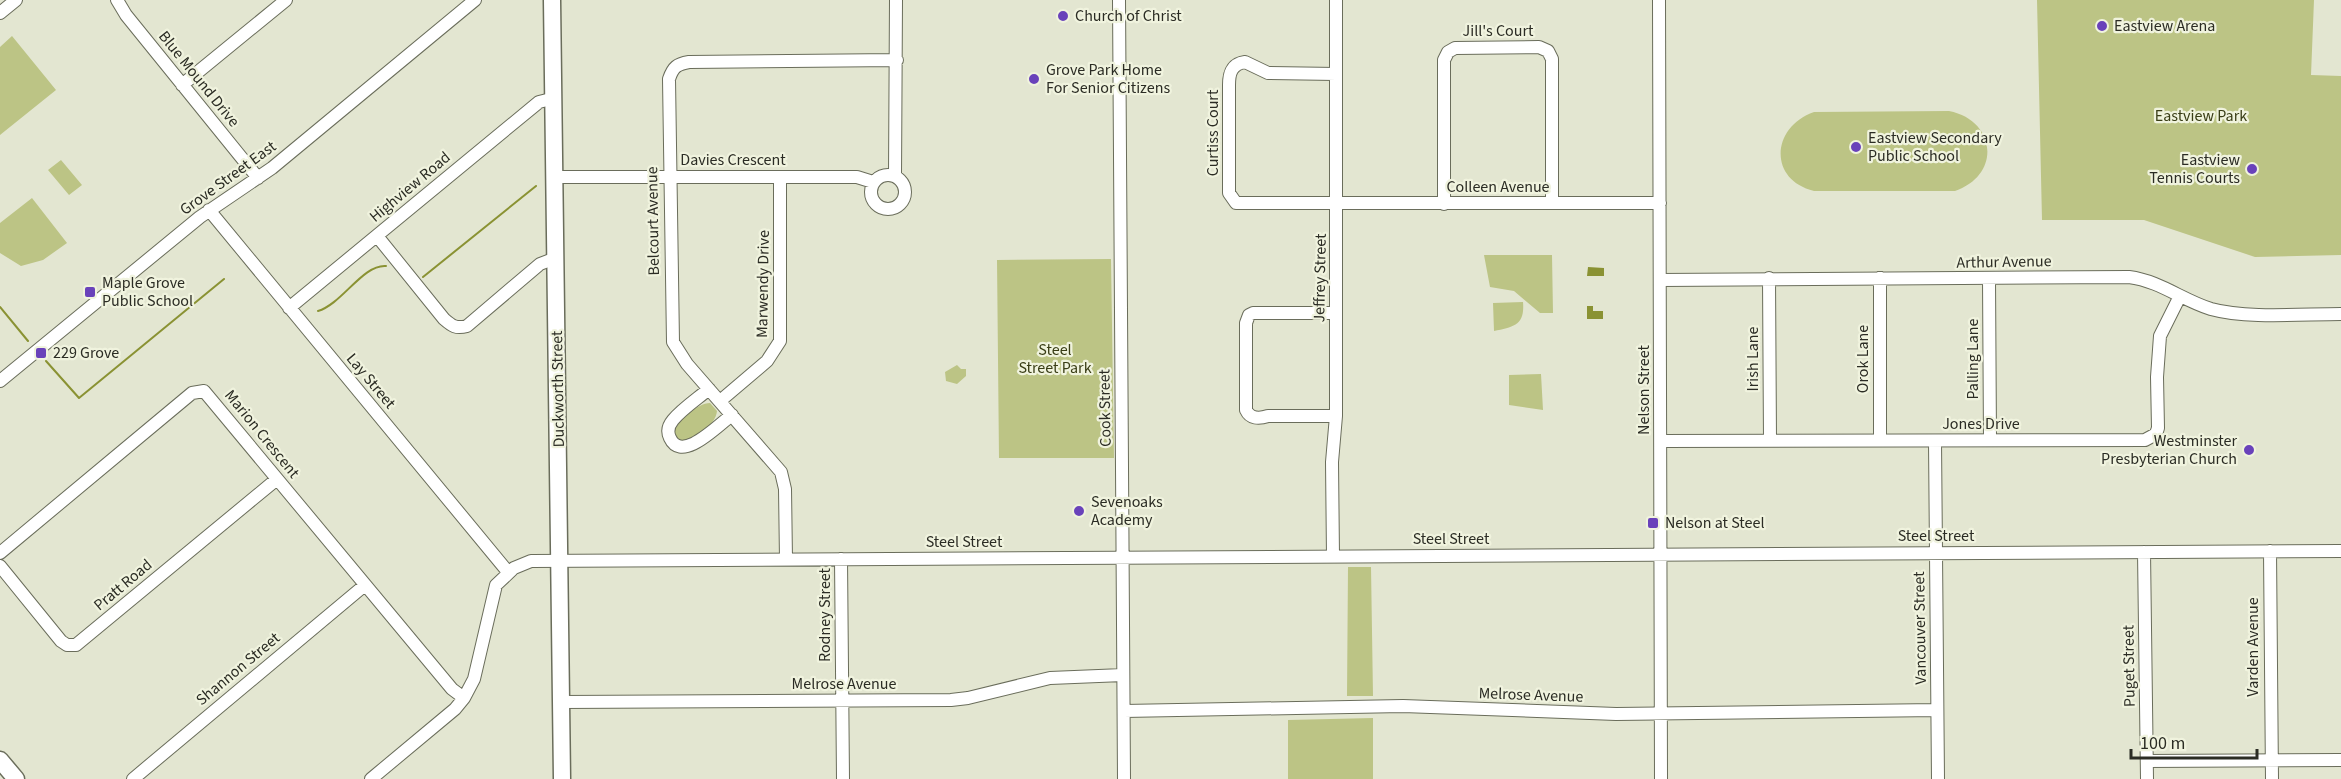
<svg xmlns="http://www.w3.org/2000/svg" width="2341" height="779" viewBox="0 0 2341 779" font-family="'Source Sans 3',sans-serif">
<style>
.green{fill:#bcc485}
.water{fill:#8a9233}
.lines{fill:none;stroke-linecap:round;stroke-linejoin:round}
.stream{stroke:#8a9233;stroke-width:2}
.minor-casing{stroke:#6a6d5b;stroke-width:14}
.major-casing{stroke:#6a6d5b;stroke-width:19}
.minor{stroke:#fff;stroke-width:12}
.major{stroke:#fff;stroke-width:16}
.poi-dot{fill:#6942ba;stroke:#f0f3de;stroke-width:2}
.labels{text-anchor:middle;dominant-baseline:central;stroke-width:4.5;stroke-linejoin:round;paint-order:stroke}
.poi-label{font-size:16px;fill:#2b2c24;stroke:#f0f3de;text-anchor:start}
.street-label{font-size:16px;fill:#2b2c24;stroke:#f0f3de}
.park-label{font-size:16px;fill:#393d16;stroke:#f0f3de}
</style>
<rect width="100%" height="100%" fill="#e3e6d1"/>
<path class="green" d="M2037,0h277l-3,75 30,1v179l-86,2 -111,-37h-102z
M12,36l44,54 -56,45v-88z
M1949,111c47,9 53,64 6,80h-141c-46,-11 -43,-64 0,-79z
M61,160l21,25 -13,10 -21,-25z
M32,198l35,45 -24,17 -22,6 -21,-13v-30z
M1484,255h68l1,58h-13l-26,-22 -24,-4z
M1111,259l3,199h-115l-2,-198z
M1523,302c2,23 -9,25 -29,29l-1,-28z
M957,365l4,4h5v7l-9,8 -11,-3 -1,-9z
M1541,374l2,36 -34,-5v-30z
M710,403l7,8c-1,14 -22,28 -35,32l-8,-8c0,-13 24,-32 36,-32z
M1348,567h23l2,129h-26z
M1373,718v61h-85v-59z"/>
<path class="water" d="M1588,267l16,1v8h-17z
M1587,306h6v5h10v8h-16z"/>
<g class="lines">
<path class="stream" d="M423,277l113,-91
M0,307l28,34
M318,311c24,-7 45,-47 68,-45
M46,361l33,37 145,-119"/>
<g class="minor-casing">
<path id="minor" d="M117,0l9,15 132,163
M1119,0l5,779
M1659,0l2,779
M0,13l16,-13
M1336,74l-68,-1 -23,-11c-14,2 -16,12 -16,23v108l7,10h424
M182,85l104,-85
M871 192a17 17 0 1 1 34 0a17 17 0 1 1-34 0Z
M895,176l1,-176
M556,177h301l16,5
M1444,204v-144l4,-8 7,-4 84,-1 9,4 4,8v144
M209,210l299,362
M377,236l67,83c8,7 12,10 23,7l73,-62 16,-6
M1769,278l1,162
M1880,278v162
M1989,279l1,161
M1660,280l469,-3c31,4 53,23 82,32 36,10 91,5 130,5
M289,308l250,-206 16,-4
M1335,313h-82l-4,2 -3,8v87c4,9 13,9 22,6h68
M0,381l200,-164 72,-49 203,-168
M709,389c-12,10 -27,20 -36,31 -5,6 -6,12 -3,18 12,26 49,-14 62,-23
M720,401l47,-40 13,-20v-164
M1661,441l484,-1 11,-6 2,-6 -1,-51 3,-41 20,-40
M1935,441l3,338
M2270,551l2,228
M2144,552l3,227
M0,553l192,-160 12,-2 248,298 12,9
M1333,556l-1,-94 4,-46v-416
M786,559l-1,-70 -4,-17 -94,-108 -14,-22 -4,-263c4,-12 8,-15 20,-17l208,-2
M841,559l2,220
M0,566l61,75 6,4h9l201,-166
M561,702l390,-2 17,-2 82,-20 73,-3
M1124,711l279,-5 213,8 321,-4
M2147,761l194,-1
M133,779l232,-194
M371,779l84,-70 9,-11 10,-19 22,-94 18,-17 17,-7 1810,-10"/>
</g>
<g class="major-casing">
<path id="major" d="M552,0l10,779
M0,760l16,19"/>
</g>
<use href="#minor" class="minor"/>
<use href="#major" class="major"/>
</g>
<g class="poi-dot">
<circle cx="1063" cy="16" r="6"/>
<circle cx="2102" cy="26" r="6"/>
<circle cx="1034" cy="79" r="6"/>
<circle cx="1856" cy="147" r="6"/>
<circle cx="2252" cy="169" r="6"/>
<rect x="84" y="286" width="12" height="12" rx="3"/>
<rect x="35" y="347" width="12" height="12" rx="3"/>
<circle cx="2249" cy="450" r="6"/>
<circle cx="1079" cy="511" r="6"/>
<rect x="1647" y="517" width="12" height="12" rx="3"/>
</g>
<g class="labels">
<g class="poi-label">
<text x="1075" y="16">Church of Christ</text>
<text x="2114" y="26">Eastview Arena</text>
<text x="1046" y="70">Grove Park Home<tspan x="1046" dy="18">For Senior Citizens</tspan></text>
<text x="1868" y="138">Eastview Secondary<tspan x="1868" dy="18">Public School</tspan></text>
<text x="2240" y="160" text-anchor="end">Eastview<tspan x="2240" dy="18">Tennis Courts</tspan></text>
<text x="102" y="283">Maple Grove<tspan x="102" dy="18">Public School</tspan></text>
<text x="53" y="353">229 Grove</text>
<text x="2237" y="441" text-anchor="end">Westminster<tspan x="2237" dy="18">Presbyterian Church</tspan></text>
<text x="1091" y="502">Sevenoaks<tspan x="1091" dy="18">Academy</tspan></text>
<text x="1665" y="523">Nelson at Steel</text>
</g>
<g class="street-label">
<text x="1498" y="31">Jill's Court</text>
<text transform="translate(199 79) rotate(51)">Blue Mound Drive</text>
<text transform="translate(1213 133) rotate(-90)">Curtiss Court</text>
<text x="733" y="160">Davies Crescent</text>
<text transform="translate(228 178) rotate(-36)">Grove Street East</text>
<text transform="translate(410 187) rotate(-40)">Highview Road</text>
<text x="1498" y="187">Colleen Avenue</text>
<text transform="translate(653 221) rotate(-91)">Belcourt Avenue</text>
<text transform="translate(2004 262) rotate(-1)">Arthur Avenue</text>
<text transform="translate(1320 278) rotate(-89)">Jeffrey Street</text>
<text transform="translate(763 284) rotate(-89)">Marwendy Drive</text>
<text transform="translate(1753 359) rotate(-90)">Irish Lane</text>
<text transform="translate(1863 359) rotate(-90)">Orok Lane</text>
<text transform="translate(1973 359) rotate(-90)">Palling Lane</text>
<text transform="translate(371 381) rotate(50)">Lay Street</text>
<text transform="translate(558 389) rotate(-91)">Duckworth Street</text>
<text transform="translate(1644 390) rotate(-90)">Nelson Street</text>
<text transform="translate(1105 408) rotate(-91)">Cook Street</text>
<text x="1981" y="424">Jones Drive</text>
<text transform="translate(262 434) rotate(51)">Marion Crescent</text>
<text x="1936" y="536">Steel Street</text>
<text x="1451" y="539">Steel Street</text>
<text x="964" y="542">Steel Street</text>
<text transform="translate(123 585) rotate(-40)">Pratt Road</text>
<text transform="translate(825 615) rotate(-90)">Rodney Street</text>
<text transform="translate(1920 628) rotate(-91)">Vancouver Street</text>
<text transform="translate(2253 647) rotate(-90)">Varden Avenue</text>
<text transform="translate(2129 666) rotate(-91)">Puget Street</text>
<text transform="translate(238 669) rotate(-40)">Shannon Street</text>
<text x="844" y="684">Melrose Avenue</text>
<text transform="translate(1531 695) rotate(2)">Melrose Avenue</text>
</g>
<g class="park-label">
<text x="2201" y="116">Eastview Park</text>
<text x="1055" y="350">Steel<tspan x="1055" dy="18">Street Park</tspan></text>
</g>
</g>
<path d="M2131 749v9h126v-9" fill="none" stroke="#2b2c24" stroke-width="3"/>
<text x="2140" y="749" font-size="18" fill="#2b2c24" stroke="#f0f3de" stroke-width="4.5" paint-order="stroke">100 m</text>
</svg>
